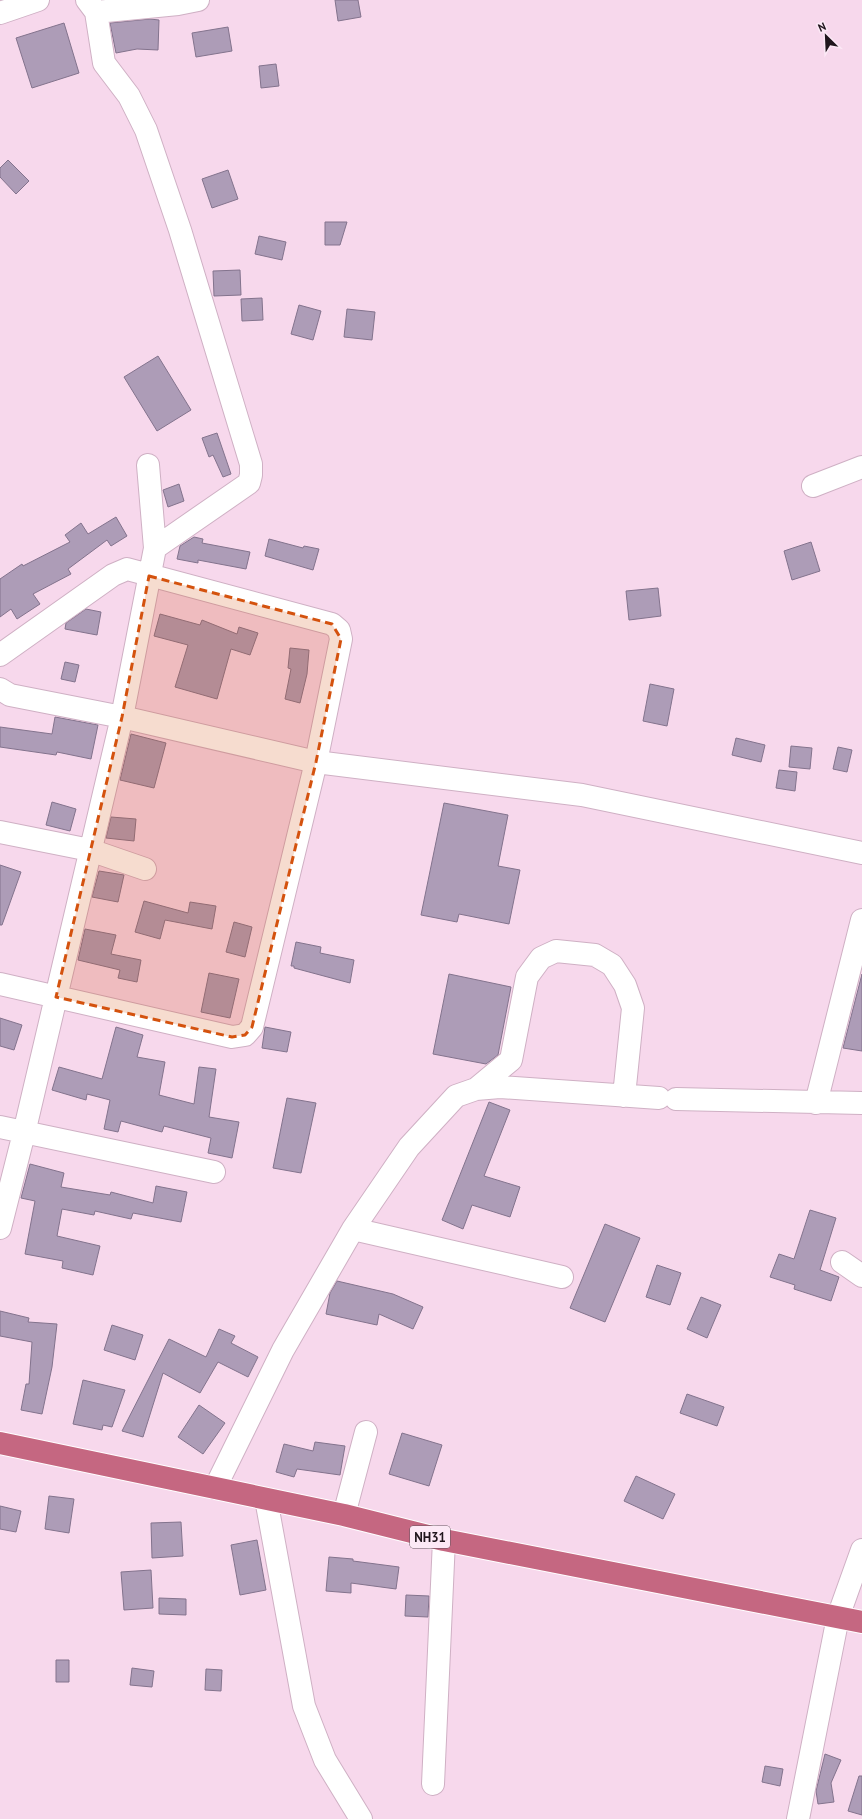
<svg xmlns="http://www.w3.org/2000/svg" width="862" height="1819" viewBox="0 0 862 1819" font-family="'PT Sans',sans-serif">
<style>
.building{fill:#ad9cb7;stroke:#83738d}
.lines{fill:none;stroke-linecap:round;stroke-linejoin:round}
.minor-casing{stroke:#cfb0c4;stroke-width:24}
.highway-casing{stroke:#fff;stroke-width:24}
.minor{stroke:#fff;stroke-width:22}
.highway{stroke:#c56781;stroke-width:22}
.marked{fill:#d4520e;fill-opacity:0.2;stroke:#d4520e;stroke-width:3;stroke-dasharray:8 5;stroke-linejoin:round}
.labels{text-anchor:middle;dominant-baseline:central;stroke-width:3;stroke-linejoin:round;paint-order:stroke}
.shield{fill:#fce9f6;stroke:#62555e;stroke-width:1}
.shield-label{font-size:13px;font-weight:bold;fill:#20161d}
</style>
<rect width="100%" height="100%" fill="#f7d8ec"/>
<path class="building" d="M335,0h23l3,17 -23,4z
M150,19l9,1 -1,30 -21,-1 -21,4 -6,-30z
M64,23l15,50 -47,15 -16,-50z
M228,27l4,24 -36,6 -4,-24z
M276,64l3,22 -18,2 -2,-22z
M8,160l21,21 -13,13 -16,-17v-9z
M228,170l10,29 -26,9 -10,-29z
M325,222h22l-7,23h-15z
M259,236l27,6 -4,18 -27,-6z
M240,270l1,25 -27,1 -1,-25z
M262,298l1,22 -21,1 -1,-22z
M299,305l22,6 -8,29 -22,-6z
M347,309l28,3 -3,28 -28,-3z
M158,356l33,54 -34,21 -33,-54z
M217,433l14,41 -8,3 -10,-22 -4,2 -7,-19z
M179,484l5,17 -16,6 -5,-17z
M116,517l11,19 -16,10 -4,-6 -39,29 3,5 -38,20 7,10 -23,15 -6,-10 -11,8v-38l22,-15 1,2 47,-24 -5,-7 16,-12 7,11z
M194,537l9,2 -1,4 48,9 -4,17 -48,-9v3l-21,-4 3,-13z
M269,539l34,9 1,-2 15,3 -6,21 -48,-14z
M811,542l9,29 -28,9 -8,-29z
M658,588l3,28 -32,4 -3,-29z
M86,609l15,3 -4,23 -32,-6 1,-6z
M160,614l40,11 2,-5 35,14 2,-7 19,6 -8,22 -19,-6 -14,50 -42,-12 13,-42 -34,-9z
M290,648l19,2 -2,24 -7,29 -15,-4 6,-30 -3,-1z
M65,662l14,3 -4,17 -14,-3z
M650,684l24,5 -7,37 -24,-5z
M55,717l43,8 -7,34 -34,-7 -1,3 -56,-8v-20l52,7z
M131,734l35,9 -12,45 -34,-8z
M736,738l29,7 -4,17 -29,-7z
M791,746l21,2 -2,21 -21,-2z
M838,747l14,3 -5,22 -14,-3z
M779,770l18,2 -2,19 -19,-3z
M52,802l24,7 -6,22 -24,-6z
M444,803l64,12 -10,51 22,4 -11,54 -50,-10 -2,8 -36,-7z
M111,817l25,2 -2,22 -28,-3z
M0,865l21,7 -19,53h-2z
M99,871l25,4 -6,27 -26,-5z
M144,901l44,12 2,-11 26,4 -4,23 -47,-9 -5,19 -25,-7z
M234,922l18,5 -7,30 -19,-5z
M85,929l31,6 -5,19 30,6 -4,22 -19,-4 2,-8 -42,-10z
M296,942l25,5 -1,6 34,7 -4,23 -56,-15v-2h-3z
M209,973l30,6 -9,39 -29,-6z
M449,974l62,13 -13,68 -12,9 -53,-10z
M862,974v77l-19,-3z
M0,1018l22,7 -8,25 -14,-4z
M116,1027l27,8 -6,22 28,5 -6,33 35,9 5,-37 17,2 -7,48 30,5 -7,36 -24,-5 3,-15 -47,-12 -2,6 -41,-11 -3,11 -14,-3 6,-29 -23,-6 -1,6 -34,-10 7,-23 43,12z
M265,1027l26,5 -4,20 -25,-4z
M287,1098l29,5 -15,70 -28,-5z
M489,1102l21,8 -26,66 36,11 -10,30 -38,-12 -9,24 -21,-9z
M30,1164l34,9 -3,14 49,8 1,-3 42,11 3,-17 31,6 -6,30 -48,-9 -2,6 -36,-8 -1,4 -32,-6 -5,27 43,10 -7,29 -31,-7 1,-7 -38,-7 10,-53 -14,-3z
M810,1210l26,8 -16,52 19,7 -8,24 -37,-12 1,-4 -25,-8 9,-23 15,5z
M605,1224l35,14 -35,84 -35,-14z
M657,1265l24,8 -11,32 -24,-8z
M337,1281l56,13 30,13 -10,22 -34,-15 -2,11 -51,-11 4,-21z
M701,1297l20,8 -14,33 -20,-9z
M0,1311l29,7 -1,4 29,2 -5,43 -10,47 -21,-4 5,-26h3l3,-42 -32,-6z
M112,1325l31,10 -8,25 -31,-10z
M219,1329l16,7 -4,7 27,14 -10,20 -30,-15 -18,31 -37,-20 -20,64 -21,-6 47,-92 37,18z
M83,1380l42,10 -13,37 -9,-2 -1,5 -29,-6z
M687,1394l37,13 -7,19 -37,-13z
M199,1405l26,18 -22,31 -25,-17z
M402,1433l40,12 -13,41 -40,-12z
M315,1442l30,4 -5,29 -43,-6 -3,8 -18,-5 8,-28 29,7z
M636,1476l39,18 -12,25 -39,-18z
M49,1496l25,3 -5,34 -24,-4z
M0,1506l21,5 -5,21 -16,-3z
M181,1522l2,34 -31,2 -1,-35z
M257,1540l9,50 -26,5 -9,-50z
M329,1557l24,2v2l46,6 -3,22 -45,-6v10l-25,-2z
M151,1570l2,38 -29,2 -3,-38z
M406,1595l23,1 -1,21 -23,-1z
M159,1598l27,1v16l-27,-1z
M56,1660h13v22h-13z
M132,1668l22,3 -2,16 -22,-2z
M206,1669l16,1 -1,21 -16,-1z
M825,1754l16,6 -10,23 3,19 -16,2 -2,-13z
M765,1766l18,3 -3,17 -18,-4z
M859,1776h3v39l-14,-4z"/>
<g class="lines">
<g class="minor-casing">
<path id="minor" d="M87,0l9,12 8,51 25,33 17,34 34,100 71,234v11l-2,8 -94,65
M96,12l82,-8 20,-4
M0,13l38,-13
M813,486l49,-19
M0,655l113,-80 14,-6 205,55 7,6 2,9 -25,123 -64,265 -7,8 -13,2 -232,-53
M0,689l10,6 112,22 194,45 266,33 280,58
M0,832l90,18 55,19
M476,1089l35,-29 16,-83 14,-19 15,-7 39,4 17,10 13,20 8,23 -9,88
M676,1099l186,4
M816,1103l46,-183
M0,1127l214,45
M0,1228l24,-95 98,-416 33,-169 -7,-83
M353,1229l209,48
M842,1262l20,14
M215,1488l68,-138 70,-121 56,-82 47,-51 20,-7 24,-2 159,11
M266,1499l38,207 21,54 36,59
M344,1515l22,-83
M433,1784l11,-244
M798,1819l40,-202 24,-67"/>
</g>
<g class="highway-casing">
<path id="highway" d="M0,1443l344,72 100,25 418,82"/>
</g>
<use href="#minor" class="minor"/>
<use href="#highway" class="highway"/>
</g>
<path class="marked" d="M149,576l183,48 9,15 -25,123 -64,265 -7,8 -13,2 -176,-40 66,-280z"/>
<g class="labels">
<rect class="shield" x="410" y="1526" width="40" height="22" rx="3"/>
<g class="shield-label">
<text x="430" y="1537">NH31</text>
</g>
</g>
<g transform="translate(826 36) rotate(336)" stroke="#fce9f6" stroke-width="3" paint-order="stroke">
<path d="M0-3L7 15L0 10L-7 15Z" fill="#20161d"/>
<text y="-6" font-size="11" font-weight="bold" text-anchor="middle" fill="#20161d">N</text>
</g>
</svg>
